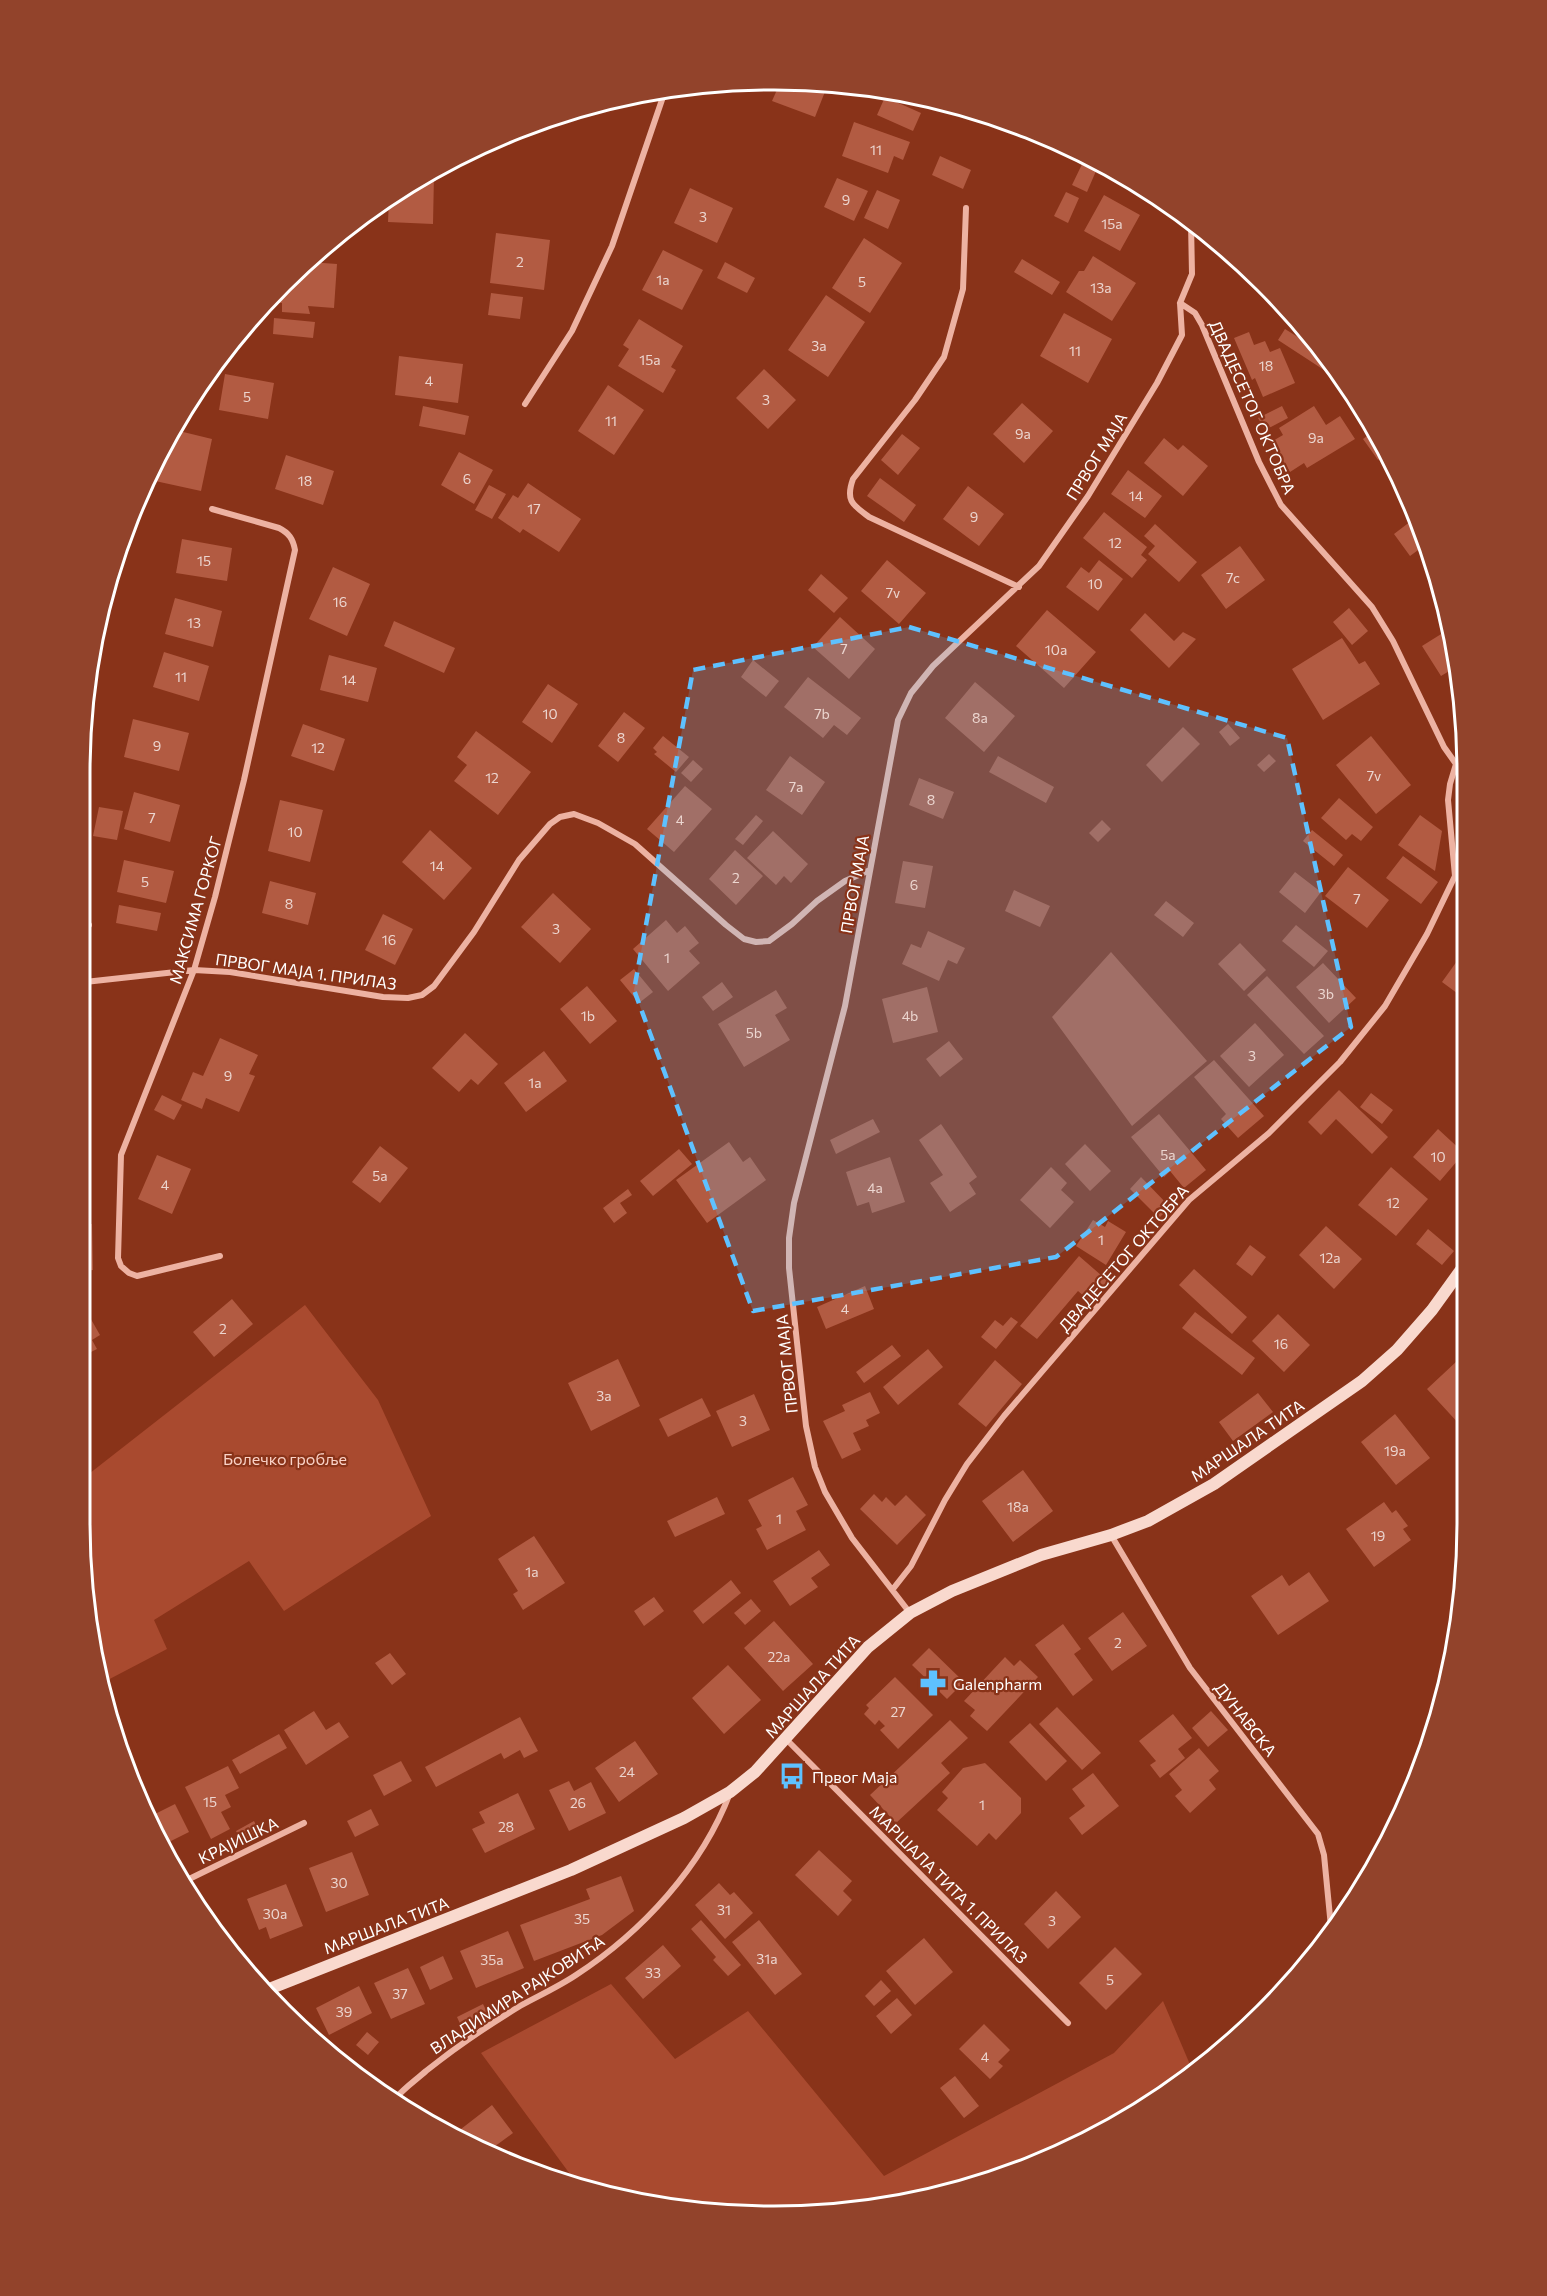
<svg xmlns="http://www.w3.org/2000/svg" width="1547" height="2296" viewBox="0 0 1547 2296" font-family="Commissioner,sans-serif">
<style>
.green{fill:#a94a2f}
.building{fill:#b25b42}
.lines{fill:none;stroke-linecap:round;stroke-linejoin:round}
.street{stroke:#edb2a2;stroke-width:6}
.secondary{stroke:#f9d9ce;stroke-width:12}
.marked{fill:#5ec1ff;fill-opacity:0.2;stroke:#5ec1ff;stroke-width:4.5;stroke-dasharray:12 8;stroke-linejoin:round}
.labels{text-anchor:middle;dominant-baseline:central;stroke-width:4.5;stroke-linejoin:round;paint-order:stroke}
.number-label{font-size:14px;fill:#ecd6d0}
.street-label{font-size:16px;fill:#fff;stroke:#893319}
.park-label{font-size:16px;fill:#fad2c7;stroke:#893319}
.poi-label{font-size:16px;fill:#fff;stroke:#893319;text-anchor:start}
.rim{fill:none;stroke:#fff;stroke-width:3}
</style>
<rect width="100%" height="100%" fill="#893319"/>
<path class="green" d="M305,1305l73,95 53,116 -147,95 -35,-50 -95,59 13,29 -65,34 -17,-70v-136z
M611,1984l64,75 73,-48 136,165 230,-123 49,-52 31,73 -73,49 -168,70 -134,22h-91l-90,-12 -60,-18 -97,-132z"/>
<path class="building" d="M780,83l48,1 -13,33 -43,-16z
M885,97l36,16 -8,18 -36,-16z
M854,122l56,20 -7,18 -9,-4 -6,17 -46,-17z
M940,156l31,14 -8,19 -31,-14z
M1085,158l14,6 -12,28 -15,-7z
M429,175h5l-1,49 -45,-2 1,-23z
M837,178l31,13 -14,30 -30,-14z
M690,188l43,20 -16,35 -43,-20z
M877,190l23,10 -12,29 -24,-11z
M1066,192l13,6 -11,25 -14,-7z
M1104,195l36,20 -20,36 -36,-20z
M496,233l54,7 -6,50 -54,-7z
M864,238l38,25 -32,50 -38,-25z
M663,250l40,20 -21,40 -40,-20z
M1093,256l43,27 -24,38 -46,-29 13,-21h5z
M1022,259l38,23 -8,13 -38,-23z
M309,262l28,2 -3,44 -26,-2 2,8 -28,-2v-9l-13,-2v-1z
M725,262l30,16 -8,15 -30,-15z
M491,293l32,4 -3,22 -32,-4z
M826,295l39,27 -37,55 -40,-27z
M1064,313l48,26 -24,44 -48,-27z
M274,318l41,4 -2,16 -40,-4z
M639,319l44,27 -12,21 5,3 -13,23 -45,-27 11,-17 -6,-4z
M1285,329l16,10 3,-5 9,5 17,22 -6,9 -46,-30z
M1249,332l5,13 11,-4 5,11 10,-4 15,35 -32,14 -8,-19 -3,2 -18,-42z
M399,356l64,8 -5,39 -63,-8z
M764,369l32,31 -28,29 -32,-31z
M225,374l49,9 -6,36 -49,-9z
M608,385l36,25 -30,45 -36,-24z
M1022,403l31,28 -29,32 -31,-29z
M423,406l46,10 -4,19 -46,-9z
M1282,406l6,12 -23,12 -7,-12z
M1314,406l12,19 14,-9 15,23 -48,29 -3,-5 -14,9 -19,-30 12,-7 -4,-7z
M175,430l37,9 -11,52 -55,-12 5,-12z
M1374,431l14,22 -10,7 -15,-21z
M902,434l18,14 -22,27 -17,-15z
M1164,438l14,12 5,-5 25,21 -25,30 -39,-33z
M459,452l34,18 -19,34 -33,-19z
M286,455l48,16 -11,34 -48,-16z
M1128,470l34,26 -17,22 -34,-24z
M880,478l36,27 -12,17 -37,-26z
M528,483l53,36 -22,33 -36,-23 -3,4 -22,-15 15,-23 5,3z
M489,485l17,9 -14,25 -17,-9z
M968,486l36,28 -25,32 -36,-27z
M1104,512l43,35 -6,8 6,5 -15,18 -49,-40z
M1411,521l14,24 -15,11 -16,-22z
M1155,524l42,38 -18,20 -31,-28 7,-8 -11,-10z
M182,539l50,9 -5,33 -51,-8z
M1240,546l25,34 -39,29 -25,-34z
M887,560l39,33 -27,31 -38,-33z
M1099,560l24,19 -25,32 -32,-24 15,-20 8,6z
M333,567l37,17 -23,52 -38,-17z
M821,574l27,24 -14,15 -26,-23z
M1443,592l1,2 5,29 -16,-24z
M175,598l47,13 -9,36 -48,-13z
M1349,608l19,23 -16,14 -19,-23z
M1047,610l49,42 -32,36 -48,-42z
M1145,613l29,28 9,-9 13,7 -27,29 -39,-38z
M840,617l35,32 -26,30 -36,-32z
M394,621l61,27 -11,25 -60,-27z
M1446,631l6,10 4,26 -15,9 -19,-30z
M1342,638l17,26 6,-3 15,23 -57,36 -31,-51z
M164,652l45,14 -10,35 -46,-14z
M329,655l48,13 -9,34 -48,-12z
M753,660l26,21 -13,16 -25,-20z
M808,677l53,41 -14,17 -13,-10 -11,13 -39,-31z
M975,682l40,34 -31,36 -39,-34z
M548,684l30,20 -26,39 -30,-21z
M624,712l21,16 -27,34 -20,-16z
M133,719l56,14 -10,38 -55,-14z
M303,724l42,15 -11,32 -43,-15z
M1228,724l12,14 -10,8 -11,-14z
M1183,727l17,17 -38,38 -16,-17z
M476,731l55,41 -33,43 -44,-34 13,-16 -10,-8z
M663,736l26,21 -13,15 -22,-18 3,-2 -4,-4z
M1371,736l40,49 -35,29 -40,-49z
M1269,754l7,7 -12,11 -7,-7z
M790,756l35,26 -23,33 -36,-25z
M998,756l56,31 -8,16 -57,-31z
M693,760l10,9 -12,13 -10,-9z
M919,778l35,14 -11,27 -34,-14z
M685,786l27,23 -38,43 -27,-23z
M134,792l46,13 -10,37 -46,-13z
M1339,798l34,29 -12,14 -9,-7 -6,6 -25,-22z
M280,800l43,10 -13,52 -42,-11z
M99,807l24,4 -6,29 -24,-4z
M756,815l7,6 -20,24 -8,-6z
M1420,815l22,16 -7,40 -37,-26z
M1102,820l9,9 -13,13 -9,-9z
M430,830l42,38 -28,32 -42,-38z
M1312,830l31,25 -9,11 -31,-25z
M773,831l35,33 -17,19 -7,-7 -8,9 -29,-27z
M735,850l28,26 -27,29 -27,-26z
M1403,856l35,26 -17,22 -35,-26z
M124,860l50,11 -8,32 -49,-11z
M903,861l30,5 -8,42 -30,-5z
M1348,867l41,33 -22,28 -42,-32z
M1295,872l26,20 -16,21 -26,-21z
M270,881l46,12 -8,32 -46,-12z
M1014,890l36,16 -10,21 -35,-16z
M553,893l38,36 -31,34 -39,-36z
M1166,901l28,22 -11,14 -29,-22z
M119,905l42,8 -4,18 -41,-8z
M383,914l30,15 -18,36 -30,-15z
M666,920l11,13 8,-7 14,17 -10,8 11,12 -32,28 -35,-42z
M1296,925l32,26 -14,16 -32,-26z
M928,931l37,17 -8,16 -9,-4 -9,21 -37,-17 9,-20 10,4z
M1240,943l26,27 -22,21 -26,-27z
M1465,950v49l-23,-17z
M1111,952l96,109 -75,65 -80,-109z
M1323,963l33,35 -27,25 -33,-36z
M634,969l19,23 -14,11 -19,-23z
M1267,976l57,60 -20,18 -57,-59z
M722,982l11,15 -20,14 -11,-14z
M587,986l30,35 -27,23 -30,-35z
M927,987l11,45 -45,11 -11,-44z
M776,990l11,18 -12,7 15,25 -46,27 -26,-43z
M1255,1023l29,32 -35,32 -29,-31z
M465,1033l33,31 -20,21 -7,-6 -12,13 -27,-24z
M220,1038l38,17 -9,19 6,2 -16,36 -33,-14 -4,11 -21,-9 12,-28 10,4z
M949,1041l14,18 -23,18 -14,-18z
M544,1051l23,30 -41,31 -22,-29z
M1214,1060l50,56 -26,22 -17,-19 5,-5 -32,-37z
M1339,1090l49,47 -16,17 -36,-35 -15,16 -13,-13z
M1371,1093l22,17 -11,14 -22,-17z
M162,1095l20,10 -8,15 -20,-10z
M1159,1114l47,56 -22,18 -14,-17 -6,6 -33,-40z
M873,1119l7,13 -44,22 -6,-14z
M941,1124l36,53 -8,6 7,11 -26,18 -20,-29 13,-8 -24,-35z
M1438,1129l26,24 -24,28 -27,-24z
M729,1142l14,20 7,-5 16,23 -59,43 -31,-43z
M1085,1144l26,27 -21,20 -25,-27z
M380,1146l28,22 -28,35 -28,-21z
M679,1149l13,15 -39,32 -13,-15z
M157,1155l34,14 -19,45 -34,-15z
M890,1157l15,45 -33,11 -3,-11 -12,4 -11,-34z
M1051,1167l16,16 -6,7 13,12 -24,26 -30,-28z
M1391,1167l37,32 -32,37 -38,-31z
M1141,1177l29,30 -11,11 -29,-29z
M628,1189l4,6 -12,8 7,10 -13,10 -11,-15z
M1093,1220l12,7 3,-6 18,11 -20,33 -30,-19z
M85,1224h7l1,46 -8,1z
M1326,1226l36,33 -28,30 -35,-34z
M1428,1229l26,22 -12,14 -26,-21z
M1250,1245l16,12 -14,19 -16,-12z
M1079,1256l30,26 -17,21 -14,-12 -41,48 -17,-13z
M1194,1269l53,48 -15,17 -53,-49z
M865,1286l9,23 -48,20 -9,-22z
M232,1299l21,25 -39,33 -21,-25z
M1195,1312l60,46 -13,17 -60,-47z
M88,1314l12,21 -8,5 5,9 -12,6v-40z
M1278,1314l32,31 -26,27 -32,-31z
M1011,1317l7,5 -22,27 -15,-12 14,-17 8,6z
M892,1345l9,11 -37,27 -8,-11z
M928,1349l15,18 -45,38 -15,-18z
M618,1359l22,47 -49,25 -23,-48z
M995,1360l27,24 -36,43 -28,-23z
M1457,1361l6,6 -1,56 -2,2 -33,-36z
M870,1392l10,21 -14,7 3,6 -16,7 8,17 -19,9 -19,-38 22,-10 -3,-6z
M1258,1393l15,19 -40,29 -14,-19z
M754,1394l16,36 -38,17 -16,-36z
M702,1398l9,18 -43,21 -9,-18z
M1395,1414l35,44 -34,27 -35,-43z
M1023,1470l30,41 -40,31 -31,-41z
M793,1477l15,28 -12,6 10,19 -39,20 -11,-21 6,-3 -14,-26z
M874,1494l8,8 4,-5 9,9 11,-11 20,20 -29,30 -37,-36z
M717,1497l8,17 -50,23 -8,-16z
M1384,1502l8,11 4,-3 12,16 -5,3 8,11 -37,27 -28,-38z
M534,1536l31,47 -42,27 -10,-16 5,-3 -20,-32z
M819,1550l11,15 -19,13 7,9 -28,19 -17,-25z
M1309,1572l20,29 -51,34 -27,-39 31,-21 7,11z
M731,1580l10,13 -38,31 -10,-13z
M654,1597l10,14 -20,15 -10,-15z
M751,1599l10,12 -16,14 -11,-12z
M1123,1612l24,34 -35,25 -24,-33z
M774,1621l39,43 -30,27 -39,-43z
M1063,1624l18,25 -7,5 19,26 -20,16 -38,-51z
M929,1648l35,34 -17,17 -35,-34z
M390,1653l16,21 -14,11 -17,-22z
M1005,1657l9,9 6,-6 18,17 -51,54 -17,-15 5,-6 -11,-9z
M728,1665l33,35 -37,34 -32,-36z
M895,1677l38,38 -35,34 -18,-19 5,-4 -6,-6 -4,5 -11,-11 5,-6 -3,-3z
M1057,1707l44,46 -19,17 -43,-46z
M314,1711l12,19 13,-8 10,15 -43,28 -22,-35z
M1211,1711l17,19 -20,17 -16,-19z
M1173,1714l19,24 -14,11 7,9 -25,20 -10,-13 6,-4 -17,-20z
M520,1717l18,34 -14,7 -4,-8 -16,9 -3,-6 -65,34 -11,-20z
M950,1720l18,18 -27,25 9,10 -54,50 -26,-28z
M1030,1723l37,38 -21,20 -37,-39z
M279,1734l8,14 -47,26 -8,-14z
M635,1741l23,33 -39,28 -24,-34z
M1199,1748l20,23 -10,9 7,9 -26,24 -15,-17 7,-6 -13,-16z
M401,1761l11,20 -28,15 -11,-21z
M985,1763l36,35v15l-25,27 -7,-7 -12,13 -40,-36 11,-12 -6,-6 21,-24z
M228,1766l11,22 -14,7 6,12 -10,5 9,17 -19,10 -26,-52z
M1093,1773l26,33 -37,29 -13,-17 16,-12 -13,-17z
M569,1781l5,10 17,-9 15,31 -37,18 -20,-41z
M518,1793l17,36 -50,24 -13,-24 13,-6 -6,-11z
M175,1804l14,28 -24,12 -14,-28z
M371,1809l8,16 -24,12 -8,-16z
M254,1821l6,12 -17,10 -7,-12z
M819,1850l33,31 -9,10 9,9 -14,16 -43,-41z
M352,1852l17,43 -43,17 -17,-44z
M621,1876l13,35 -32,24 -68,26 -14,-36 70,-26 -4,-10z
M719,1883l11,12 4,-3 19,21 -28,26 -30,-34z
M286,1884l17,42 -33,13 -4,-12 -7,3 -12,-31z
M1056,1891l25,26 -33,32 -24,-25z
M701,1920l40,45 -13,11 -15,-16 3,-3 -25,-28z
M759,1920l43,54 -27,21 -43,-53z
M508,1931l16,37 -48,20 -16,-37z
M924,1938l29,34 -38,33 -29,-34z
M663,1945l18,21 -38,33 -18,-21z
M1115,1947l27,27 -36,36 -27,-27z
M443,1956l10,23 -23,11 -10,-23z
M408,1968l17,36 -34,15 -17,-36z
M881,1980l10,11 -17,15 -9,-10z
M359,1986l13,27 -43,22 -13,-27z
M897,1998l15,17 -21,19 -15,-18z
M483,2004l4,8 -26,14 -4,-9z
M984,2024l26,26 -12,12 5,4 -13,13 -31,-30z
M367,2032l12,10 -11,13 -12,-10z
M955,2076l24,30 -15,12 -24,-30z
M492,2105l21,28 -26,19 -16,-10 -10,-13z"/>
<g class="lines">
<path class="street" d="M966,208l-3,81 -19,68 -29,43 -62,79c-8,22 0,26 16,38l150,70
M1180,303l15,10 7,12 57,137 22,43 91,102 21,34 51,106 12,17
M525,404l47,-73 40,-85 53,-155
M212,509l67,19c10,5 14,11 16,22l-51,230 -29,117 -21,73 -73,185 -3,103 3,8 8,7 8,3 83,-20
M1455,876l10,5
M85,925h4
M85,982l109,-12 36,2 153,25 25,1 14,-3 12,-9 40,-54 45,-72 31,-36 10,-7 14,-3 24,9 37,21 91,81 18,14 12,3 13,-1 23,-17 25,-23 28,-20 25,-11
M1111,1535l79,133 128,166 6,21 7,72
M893,1589l18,-23 34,-66 22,-36 37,-48 185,-216 80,-67 71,-71 45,-56 42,-72 28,-58 -7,-76 2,-16 6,-20 10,-11
M910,1613l-58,-75 -27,-46 -10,-25 -9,-41 -17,-158v-30l5,-35 51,-197 53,-286 13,-27 22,-27 106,-100 49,-70 69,-113 25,-48 -2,-32 12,-29 -1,-51
M786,1739l282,284
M183,1882l121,-59
M395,2099c9,-11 21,-19 31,-28 30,-24 61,-45 94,-65 18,-10 38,-19 56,-31 66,-43 126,-108 154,-182"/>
<path class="secondary" d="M264,1991l307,-121 113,-52 46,-26 25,-20 113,-125 42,-34 42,-22 89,-36 70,-20 37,-14 66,-37 148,-103 35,-31 35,-40 31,-43"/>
</g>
<path class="marked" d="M909,627l378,111 64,289 -295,230 -303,54 -119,-321 59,-320z"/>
<defs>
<g id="pharmacy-bare" transform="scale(2.07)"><path d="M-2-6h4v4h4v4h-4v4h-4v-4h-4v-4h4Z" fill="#5ec1ff" stroke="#893319" stroke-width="2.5" paint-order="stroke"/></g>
<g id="bus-bare" transform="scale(2.07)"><path d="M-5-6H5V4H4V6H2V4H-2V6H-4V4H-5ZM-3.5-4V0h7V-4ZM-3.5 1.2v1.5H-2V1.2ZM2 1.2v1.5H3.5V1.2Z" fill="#5ec1ff" stroke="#893319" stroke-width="2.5" paint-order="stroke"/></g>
</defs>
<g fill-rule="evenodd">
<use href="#pharmacy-bare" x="933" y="1683"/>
<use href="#bus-bare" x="792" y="1776"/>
</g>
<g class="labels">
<g class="number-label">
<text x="876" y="149">11</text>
<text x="846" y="199">9</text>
<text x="703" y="216">3</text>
<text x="1112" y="223">15a</text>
<text x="520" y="261">2</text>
<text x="663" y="279">1a</text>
<text x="862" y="281">5</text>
<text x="1101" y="287">13a</text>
<text x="819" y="345">3a</text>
<text x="1075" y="350">11</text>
<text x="650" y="359">15a</text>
<text x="1266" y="365">18</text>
<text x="429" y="380">4</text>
<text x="247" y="396">5</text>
<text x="766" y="399">3</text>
<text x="611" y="420">11</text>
<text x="1023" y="433">9a</text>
<text x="1316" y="437">9a</text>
<text x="467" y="478">6</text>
<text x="305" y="480">18</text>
<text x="1136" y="495">14</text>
<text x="534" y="508">17</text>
<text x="974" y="516">9</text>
<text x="1115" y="542">12</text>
<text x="204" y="560">15</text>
<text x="1233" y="577">7c</text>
<text x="1095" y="583">10</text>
<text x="893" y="592">7v</text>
<text x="340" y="601">16</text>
<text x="194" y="622">13</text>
<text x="844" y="648">7</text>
<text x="1056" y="649">10a</text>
<text x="181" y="676">11</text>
<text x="349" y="679">14</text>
<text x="550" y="713">10</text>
<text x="822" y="713">7b</text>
<text x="980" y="717">8a</text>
<text x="621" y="737">8</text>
<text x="157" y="745">9</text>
<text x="318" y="747">12</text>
<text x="1374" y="775">7v</text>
<text x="492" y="777">12</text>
<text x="796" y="786">7a</text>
<text x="931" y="799">8</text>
<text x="152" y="817">7</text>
<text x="680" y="819">4</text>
<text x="295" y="831">10</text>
<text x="437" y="865">14</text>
<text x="736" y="877">2</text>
<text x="145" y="881">5</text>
<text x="914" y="884">6</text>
<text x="1357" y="898">7</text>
<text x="289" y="903">8</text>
<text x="556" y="928">3</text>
<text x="389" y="939">16</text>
<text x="667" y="957">1</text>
<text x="1326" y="993">3b</text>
<text x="588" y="1015">1b</text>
<text x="910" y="1015">4b</text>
<text x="754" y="1032">5b</text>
<text x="1252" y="1055">3</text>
<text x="228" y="1075">9</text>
<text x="535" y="1082">1a</text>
<text x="1168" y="1154">5a</text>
<text x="1438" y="1156">10</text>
<text x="380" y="1175">5a</text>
<text x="165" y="1184">4</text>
<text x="875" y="1187">4a</text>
<text x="1393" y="1202">12</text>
<text x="1101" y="1239">1</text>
<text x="1330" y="1257">12a</text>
<text x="845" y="1308">4</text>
<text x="223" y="1328">2</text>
<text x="1281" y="1343">16</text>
<text x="604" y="1395">3a</text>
<text x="743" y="1420">3</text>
<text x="1395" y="1450">19a</text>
<text x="1018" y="1506">18a</text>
<text x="779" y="1518">1</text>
<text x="1378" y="1535">19</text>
<text x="532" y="1571">1a</text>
<text x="1118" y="1642">2</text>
<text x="779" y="1656">22a</text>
<text x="898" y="1711">27</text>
<text x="627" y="1771">24</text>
<text x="210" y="1801">15</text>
<text x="578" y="1802">26</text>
<text x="982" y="1804">1</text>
<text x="506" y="1826">28</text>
<text x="339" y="1882">30</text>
<text x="724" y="1909">31</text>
<text x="275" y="1913">30a</text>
<text x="582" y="1918">35</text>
<text x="1052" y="1920">3</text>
<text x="767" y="1958">31a</text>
<text x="492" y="1959">35a</text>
<text x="653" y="1972">33</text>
<text x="1110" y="1979">5</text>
<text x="400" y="1993">37</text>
<text x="344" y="2011">39</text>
<text x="985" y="2056">4</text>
</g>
<g class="street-label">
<text transform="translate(1253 407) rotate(66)">ДВАДЕСЕТОГ ОКТОБРА</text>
<text transform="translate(1096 456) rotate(-58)">ПРВОГ МАЈА</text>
<text transform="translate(854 884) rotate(-80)">ПРВОГ МАЈА</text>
<text transform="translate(195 910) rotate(-74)">МАКСИМА ГОРКОГ</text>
<text transform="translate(306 971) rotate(8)">ПРВОГ МАЈА 1. ПРИЛАЗ</text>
<text transform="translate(1123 1258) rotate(-49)">ДВАДЕСЕТОГ ОКТОБРА</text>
<text transform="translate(786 1364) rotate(-96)">ПРВОГ МАЈА</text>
<text transform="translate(1247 1440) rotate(-34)">МАРШАЛА ТИТА</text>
<text transform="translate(812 1686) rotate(-48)">МАРШАЛА ТИТА</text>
<text transform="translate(1246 1719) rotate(52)">ДУНАВСКА</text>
<text transform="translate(238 1840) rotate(-26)">КРАЈИШКА</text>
<text transform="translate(949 1884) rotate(45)">МАРШАЛА ТИТА 1. ПРИЛАЗ</text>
<text transform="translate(386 1925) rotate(-21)">МАРШАЛА ТИТА</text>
<text transform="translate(517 1994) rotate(-33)">ВЛАДИМИРА РАЈКОВИЋА</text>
</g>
<g class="park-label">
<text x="285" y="1458">Болечко гробље</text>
</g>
<g class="poi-label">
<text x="953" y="1683">Galenpharm</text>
<text x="812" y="1776">Првог Маја</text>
</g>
</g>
<path d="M0 0H1547V2296H0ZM773 90H774A683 683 0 0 1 1457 773V1523A683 683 0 0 1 774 2206H773A683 683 0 0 1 90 1523V773A683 683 0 0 1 773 90Z" fill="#92432b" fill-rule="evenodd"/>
<path class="rim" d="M773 90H774A683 683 0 0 1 1457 773V1523A683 683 0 0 1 774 2206H773A683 683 0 0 1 90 1523V773A683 683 0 0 1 773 90Z"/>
</svg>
